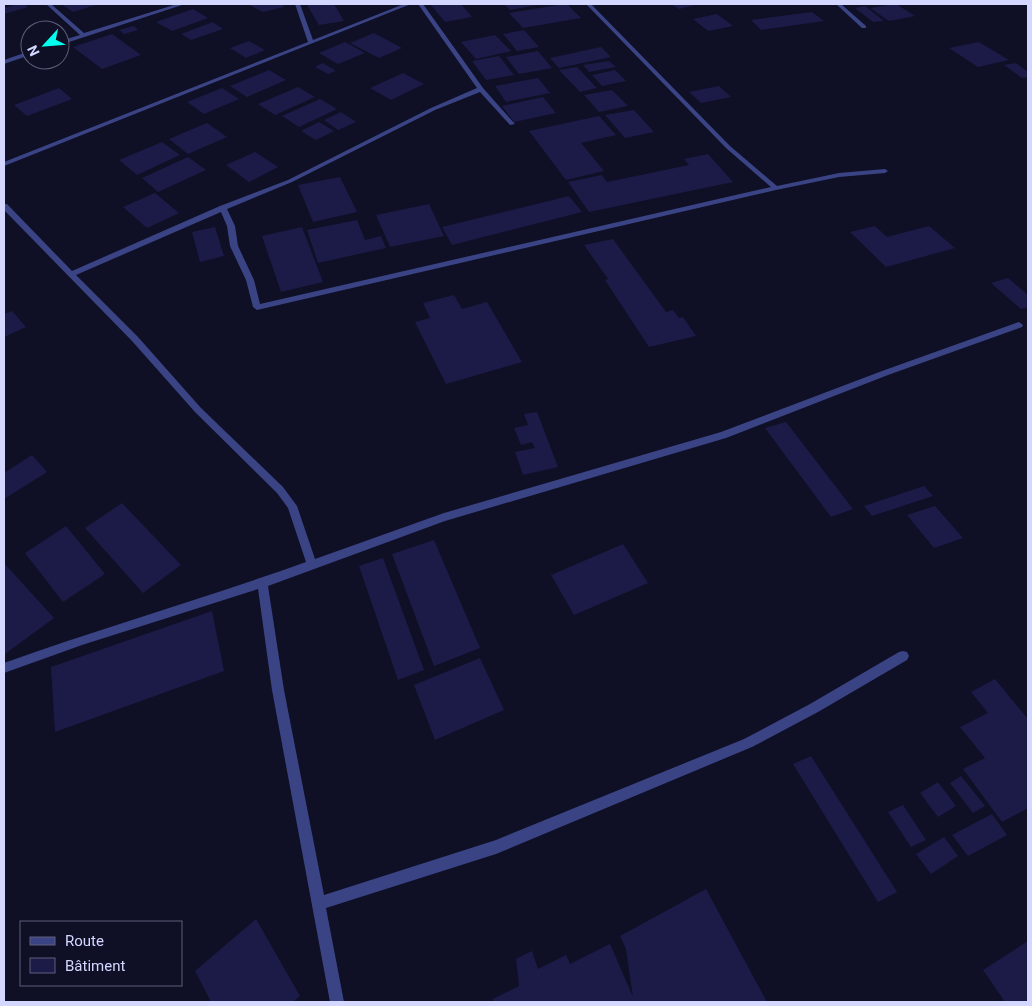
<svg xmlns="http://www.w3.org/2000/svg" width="1032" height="1006" viewBox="0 0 1032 1006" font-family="Roboto,sans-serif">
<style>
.building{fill:#1c1b47}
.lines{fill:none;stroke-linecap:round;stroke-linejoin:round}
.minor{fill:#3a4485;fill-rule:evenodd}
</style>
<rect width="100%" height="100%" fill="#0f0f26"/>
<path class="building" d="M18,4h6l4,3 -24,7v-6z
M61,4h38l-26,8z
M248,4h34l2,3 -21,5z
M314,4h20l10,17 -25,4 -12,-20z
M436,4h25l11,13 -27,5 -14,-17z
M504,4h33v1l-27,5z
M564,4h3l14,14 -58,10 -14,-15z
M671,4h28l-20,5z
M896,4l19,12 -26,5 -19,-13z
M865,6l19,15 -11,1 -18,-14z
M193,9l15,9 -36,13 -16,-9z
M812,12l12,9 -63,9 -10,-10z
M717,14l16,12 -25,5 -15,-12z
M213,22l10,7 -32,11 -10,-6z
M134,26l4,4 -14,4 -5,-4z
M524,30l15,17 -22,4 -14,-17z
M374,33l28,15 -23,10 -29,-15z
M112,34l29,21 -39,14 -29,-22z
M495,35l16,16 -35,8 -15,-17z
M249,41l16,9 -19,8 -16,-10z
M345,42l20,11 -27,11 -19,-11z
M979,42l30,18 -31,7 -29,-19z
M601,47l10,10 -52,11 -9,-10z
M538,51l14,17 -33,6 -13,-17z
M499,56l15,19 -28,5 -14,-19z
M609,61l7,6 -27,5 -6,-7z
M323,63l13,8 -8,3 -13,-7z
M1016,63l12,9v5l-6,1 -18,-13z
M577,67l20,21 -17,4 -21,-22z
M269,70l17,10 -39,17 -17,-11z
M615,70l11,11 -24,5 -10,-11z
M403,73l21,11 -33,16 -21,-12z
M538,78l12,15 -44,9 -11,-16z
M719,86l12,11 -30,6 -12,-11z
M298,87l17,10 -40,18 -17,-11z
M59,88l13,11 -45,17 -13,-11z
M222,88l17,11 -35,15 -17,-12z
M612,90l16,16 -29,6 -15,-17z
M543,97l13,16 -42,9 -12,-16z
M320,99l17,10 -38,18 -17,-11z
M634,110l20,22 -29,6 -20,-23z
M341,112l15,10 -18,8 -14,-10z
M599,116l17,19 -35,8 23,28 -38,9 -37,-49z
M319,122l15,9 -18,9 -15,-9z
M207,123l20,14 -39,17 -19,-15z
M162,142l18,13 -43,20 -18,-15z
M255,152l23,15 -29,15 -23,-17z
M708,154l25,28 -144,30 -21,-30 34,-7 5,7 82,-17 -5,-6z
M188,157l18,13 -48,22 -16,-14z
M340,177l17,35 -44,10 -15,-37z
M155,193l24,20 -32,15 -24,-21z
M569,196l13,16 -130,33 -10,-18z
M429,204l15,32 -54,11 -14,-32z
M357,220l8,20 16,-4 5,12 -68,15 -11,-33z
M875,226l12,11 42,-11 26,22 -69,19 -36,-35z
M215,227l9,29 -24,6 -8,-30z
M302,227l21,55 -42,10 -19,-56z
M613,239l53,73 7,-2 6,8 4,-1 13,19 -47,11 -44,-67 3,-1 -24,-34z
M1008,278l20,17v12l-7,2 -30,-26z
M454,295l8,14 25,-7 35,60 -76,22 -31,-62 15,-4 -7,-15z
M12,311l14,16 -22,10v-23z
M537,412l21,55 -35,8 -8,-23 20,-4 -3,-6 -11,3 -7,-17 14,-3 -4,-11z
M786,422l67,87 -22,8 -66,-89z
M32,455l15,17 -43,27v-26z
M924,486l9,10 -61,20 -8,-10z
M122,503l59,62 -38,28 -58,-65z
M935,506l28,32 -29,10 -27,-33z
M66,526l39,48 -42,28 -38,-49z
M434,540l46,108 -46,18 -42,-112z
M623,544l25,39 -74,32 -23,-40z
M383,558l41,112 -26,10 -39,-114z
M4,563l50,55 -49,36 -1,-2z
M212,611l12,60 -169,61 -4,-65z
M480,658l24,52 -69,30 -21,-55z
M995,679l33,40v89l-26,14 -39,-53 22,-11 -25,-31 28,-14 -17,-21z
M811,756l86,136 -19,10 -85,-138z
M961,776l24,30 -12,7 -23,-30z
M938,782l18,24 -18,11 -18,-24z
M903,805l23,35 -15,7 -23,-35z
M992,814l15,21 -39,21 -16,-21z
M944,837l14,19 -27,18 -15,-20z
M706,889l61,113h-273l-1,-3 26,-13 -3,-27 16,-8 6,18 28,-14 4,9 40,-20 23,53 -7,-48 -6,-13z
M256,919l44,77 -7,6h-82l-16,-31z
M1028,941v61h-23l-22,-32z"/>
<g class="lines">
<path class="minor" d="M46,4h5l33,29 93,-29h8l-125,41v-4l20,-6z
M295,4h5l13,36 91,-36h7l-407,162v-4l304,-120z
M418,4h5l60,84 32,36 -5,1 -30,-33 -45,18 -143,72 -65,27 8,17 3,20 16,34 6,24 511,-117 -45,-39 -140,-144h5l139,142 47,40 62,-13 46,-4 3,2 -3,2 -46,4 -63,13 -519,120 -4,-3 -7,-27 -16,-34 -3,-20 -6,-14 -145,63 62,62 63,71 82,79 14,19 18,53 129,-46 277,-81 161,-61 134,-48 3,-1 4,3 -1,2 -134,48 -162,63 -281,83 -177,65 16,104 40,205 172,-55 248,-101 66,-35 89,-52 4,-1 4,1 2,4 -2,4 -89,52 -66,35 -256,107 -170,54 18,94h-14l-58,-312 -14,-101 -176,56 -78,28v-10c100,-36 202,-65 302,-101l-18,-54 -11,-15 -82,-81 -63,-71 -128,-131v-6h3l65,67 148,-65 68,-26 143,-72 46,-20z
M836,4h5l25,22v2h-4z
M30,51v4l-26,9v-4z"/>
</g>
<rect width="1032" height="1006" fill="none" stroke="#d4d7ff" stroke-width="10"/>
<rect x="20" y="921" width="162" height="65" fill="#0f0f26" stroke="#5e5f7d"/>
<rect x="30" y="937" width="25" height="8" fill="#3a4485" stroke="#5e5f7d"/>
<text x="65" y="946" font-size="15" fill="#d4d7ff">Route</text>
<rect x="30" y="958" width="25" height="15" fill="#1c1b47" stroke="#5e5f7d"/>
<text x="65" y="971" font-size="15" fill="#d4d7ff">Bâtiment</text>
<g transform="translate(45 45) rotate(244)"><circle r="24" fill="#0f0f26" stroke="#5e5f7d"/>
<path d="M0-4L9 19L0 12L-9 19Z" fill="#00ffec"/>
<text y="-8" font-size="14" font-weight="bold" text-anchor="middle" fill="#d4d7ff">N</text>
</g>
</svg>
